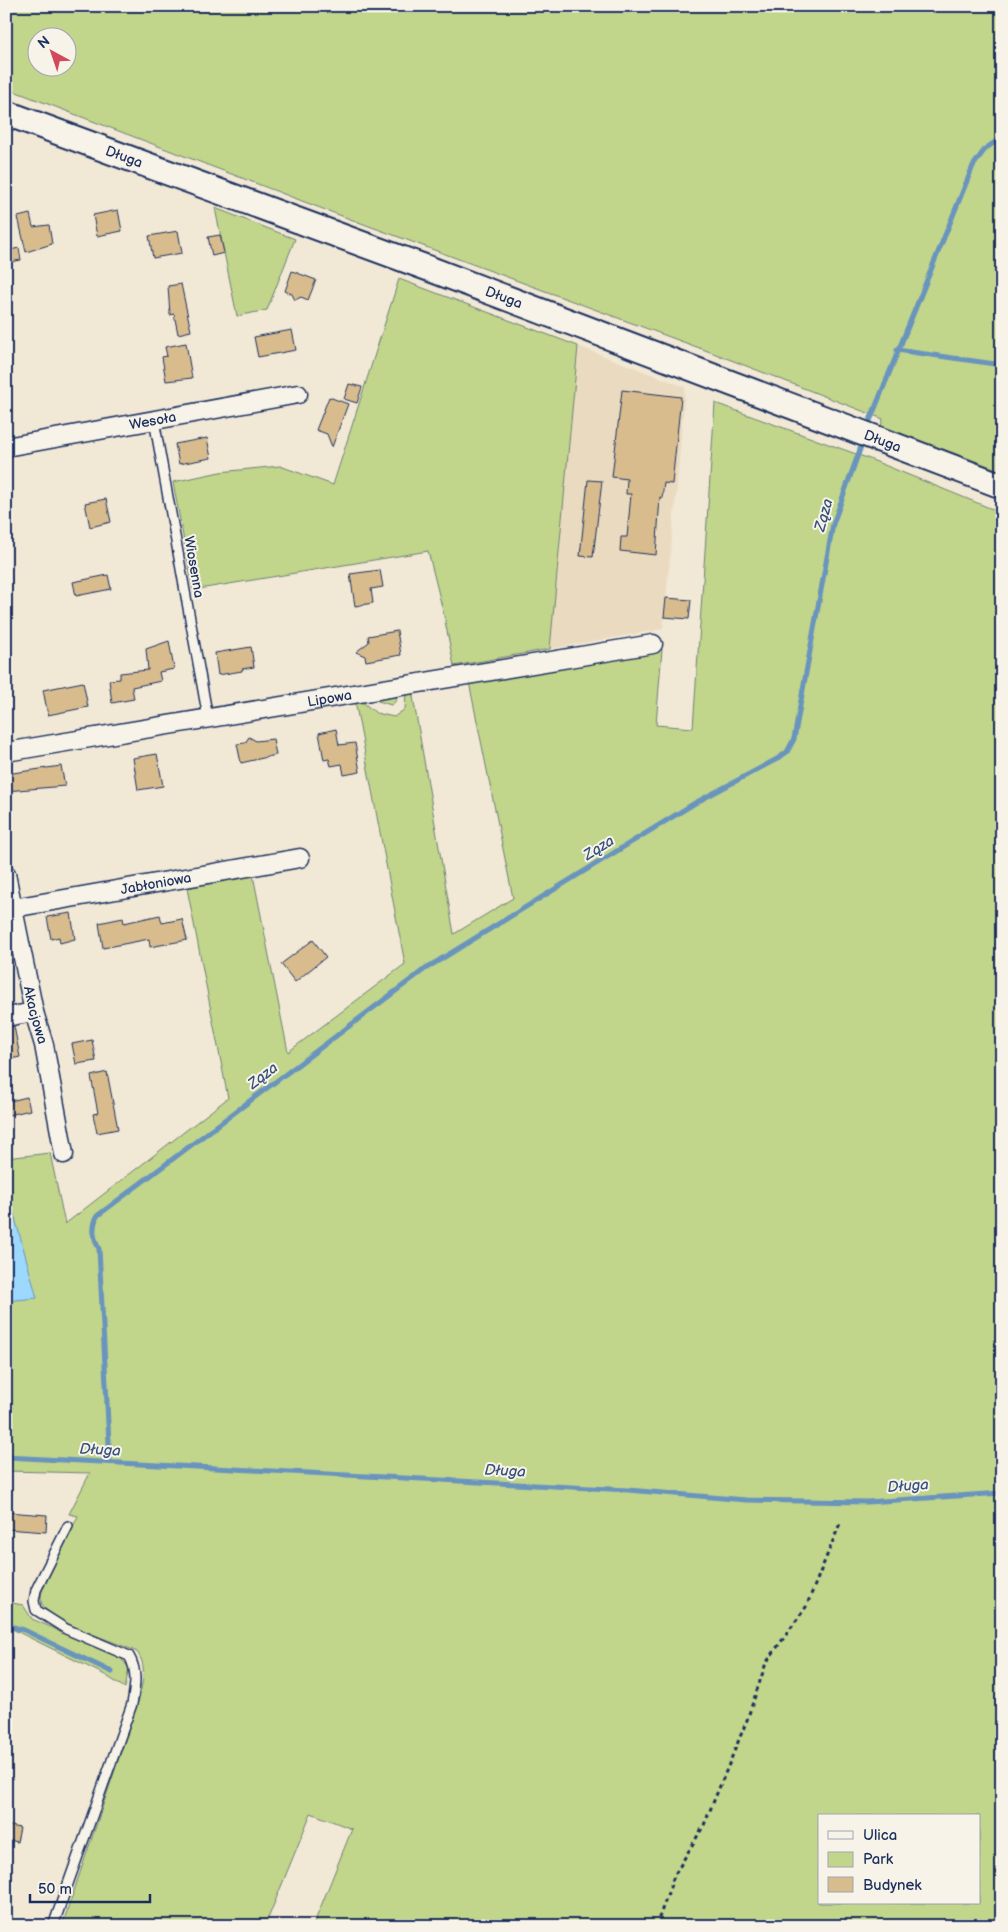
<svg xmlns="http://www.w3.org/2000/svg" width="1008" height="1932" viewBox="0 0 1008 1932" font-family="'Balsamiq Sans',sans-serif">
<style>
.built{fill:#eadbc0}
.green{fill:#c1d58b;stroke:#6e8274;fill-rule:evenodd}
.water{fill:#9dd8fd;stroke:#6994bd}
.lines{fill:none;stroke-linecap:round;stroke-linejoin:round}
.stream{stroke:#6994bd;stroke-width:5}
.building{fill:#d8bc8d;stroke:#1b2f5e}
.lane-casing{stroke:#1b2f5e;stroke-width:12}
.street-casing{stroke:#1b2f5e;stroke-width:21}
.secondary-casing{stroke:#1b2f5e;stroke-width:28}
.path{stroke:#1b2f5e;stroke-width:3;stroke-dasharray:4 4;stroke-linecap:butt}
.lane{stroke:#f7f3e8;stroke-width:9}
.street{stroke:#f7f3e8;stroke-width:18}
.secondary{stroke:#f7f3e8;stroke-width:24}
.labels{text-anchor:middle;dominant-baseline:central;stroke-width:4;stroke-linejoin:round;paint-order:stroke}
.street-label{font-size:14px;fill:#1b2f5e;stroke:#f7f3e8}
.water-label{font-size:15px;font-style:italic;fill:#35517e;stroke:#f7f3e8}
</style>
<rect width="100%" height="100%" fill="#f1e8d6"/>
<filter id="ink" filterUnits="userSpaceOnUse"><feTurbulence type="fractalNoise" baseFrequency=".02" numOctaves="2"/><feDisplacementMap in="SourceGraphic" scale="10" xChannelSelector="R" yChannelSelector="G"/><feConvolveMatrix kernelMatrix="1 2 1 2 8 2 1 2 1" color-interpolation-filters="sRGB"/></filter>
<g filter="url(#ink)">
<path class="built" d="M578,346l107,41 -8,99 -14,143 -113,20z"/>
<path class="green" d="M6,6h996v465l-121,-45 2,-7 -170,-66 -390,-144 -317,-121zM38,38h30v30h-30z
M215,208l80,31 -28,71 -30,6z
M399,279l179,67 -28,303 -96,17 -11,-55 -15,-60 -235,39 -20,-108 47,-10 60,-6 53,19z
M715,403l152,55 135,55v1413h-689l39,-97 -41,-16 -46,113h-203l77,-227c3,-17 9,-32 -2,-47 -22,-11 -82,-28 -94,-46 -3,-5 -2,-9 -1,-15l36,-75 -9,-2 21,-41 -84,-2v-313l44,-5 15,71 163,-126 -41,-210 66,-13 35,177 117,-88 -50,-263 5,-1 16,13 18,4 11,-8 1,-17 6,-1 42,243 59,-36 -44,-216 193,-33 -6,76 37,3zM819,1816h160v87h-160z
M395,693l2,7 -6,5 -16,-5 -1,-3z
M6,1602l17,3 9,14 87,37 10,12 -4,20 -20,-13 -99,-49z"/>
<path class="water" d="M6,1185l31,113 -31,3z"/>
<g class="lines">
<path class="stream" d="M897,350l105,15
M867,428l106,-262 12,-17 17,-12
M6,1457l622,33 118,10 121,2 135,-9
M110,1462l-11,-213c-6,-12 -7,-21 -2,-33l328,-247 270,-166 82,-44 10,-7 7,-13 39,-215 30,-83
M6,1625l18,5 88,42"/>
</g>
<path class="building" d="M118,210l4,21 -25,5 -4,-21z
M30,214l3,13 16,-2 3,19 -26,8 -8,-35z
M178,231l4,22 -29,5 -4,-22z
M220,235l4,18 -12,3 -4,-19z
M19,248l2,12 -15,3v-12z
M292,271l24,9 -8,20 -7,-3 -6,3 -3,-6 -7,-3z
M181,284l10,47 -13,3 -4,-20 -4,1 -2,-29z
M292,330l4,20 -38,7 -4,-20z
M186,343l6,35 -26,3 -4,-24 5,-1 -2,-9z
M349,384l13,3 -5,16 -13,-4z
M622,390l59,7 -9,87 -8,-1 -2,15 -2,-1 -4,58 -36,-4 1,-14h6l4,-43h-5l1,-15 -15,-2z
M329,397l19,7 -16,43 -5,-13 -11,-4z
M207,438l4,20 -32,6 -4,-20z
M588,480l14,1 -9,76 -13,-1z
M106,499l5,23 -21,5 -5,-24z
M380,570l3,17 -12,2 2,14 -18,3 -5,-32z
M108,575l3,14 -35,7 -3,-14z
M666,598l25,2 -2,19 -25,-2z
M397,631l4,24 -35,6 -1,-5 -9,-4 13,-10 -1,-6z
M169,641l5,28 -15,3 2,9 -29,6 2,12 -22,4 -3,-23 11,-1v-6l28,-3 -2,-21z
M251,647l3,20 -12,2v2l-24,4 -3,-22z
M83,682l5,25 -40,8 -5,-25z
M336,729l3,16 16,-2 5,29 -16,3 -2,-11 -11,2 -2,-7 -5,1 -5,-27z
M249,737l7,4 17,-2 3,16 -35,8 -4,-19 8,-1z
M157,754l6,32 -25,4 -5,-32z
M61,766l4,20 -59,5v-17z
M71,913l4,26 -15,4 -1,-6 -8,2 -4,-22z
M160,915l2,8 20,-4 5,21 -37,7 -1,-8 -46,9 -4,-25 24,-5 1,5z
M313,940l13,17 -31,25 -14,-18z
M14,1026l6,31 -14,3v-33z
M92,1040l4,21 -20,3 -4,-20z
M107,1072l11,57 -21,4 -4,-19 5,-1 -7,-37z
M27,1097l3,13 -21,5 -3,-13z
M6,1512l41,3 -1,17 -40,-3z
M6,1825l14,3 -3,14 -11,-3z"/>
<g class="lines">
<g class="lane-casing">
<path id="lane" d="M154,420l54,298
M53,1926l79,-222c3,-17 6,-33 -3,-48l-63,-27 -30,-19 -2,-9 2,-11 32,-64"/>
</g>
<g class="street-casing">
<g id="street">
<path id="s1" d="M6,447l292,-53"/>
<path id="s2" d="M6,752l647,-108"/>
<path id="s3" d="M6,874l28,138 10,33 20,109"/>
<path id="s4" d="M13,908l287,-50"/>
<path d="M6,1017l28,-5"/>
</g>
</g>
<g class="secondary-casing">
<g id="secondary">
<path id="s5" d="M6,113l424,156 572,217"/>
</g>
</g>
<path class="path" d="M656,1926l18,-50 30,-51 43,-105 19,-57 40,-56 35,-86"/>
<use href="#lane" class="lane"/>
<use href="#street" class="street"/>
<use href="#secondary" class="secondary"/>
</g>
</g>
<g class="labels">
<g class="street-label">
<text stroke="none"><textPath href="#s5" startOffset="126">Długa</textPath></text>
<text stroke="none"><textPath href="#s5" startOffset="531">Długa</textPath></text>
<text stroke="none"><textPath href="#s1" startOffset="149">Wesoła</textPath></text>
<text stroke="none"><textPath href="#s5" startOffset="936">Długa</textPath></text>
<text transform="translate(194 567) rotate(80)">Wiosenna</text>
<text stroke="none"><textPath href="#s2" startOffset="328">Lipowa</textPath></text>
<text stroke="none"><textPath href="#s4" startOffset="145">Jabłoniowa</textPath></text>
<text stroke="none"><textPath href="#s3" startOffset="144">Akacjowa</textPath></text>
</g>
<g class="water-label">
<text transform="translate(824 515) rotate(-75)">Ząza</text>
<text transform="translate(599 848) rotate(-32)">Ząza</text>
<text transform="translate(263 1076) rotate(-37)">Ząza</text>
<text transform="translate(100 1450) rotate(3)">Długa</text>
<text transform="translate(505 1471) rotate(3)">Długa</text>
<text transform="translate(908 1486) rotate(-4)">Długa</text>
</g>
</g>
<rect width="1008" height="1932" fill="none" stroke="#f7f3e8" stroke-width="25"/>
<rect x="12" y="12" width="983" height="1907" fill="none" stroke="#1b2f5e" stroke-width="2" filter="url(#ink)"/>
<rect x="818" y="1814" width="162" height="90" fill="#f7f3e8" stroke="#9fa5b1"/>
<rect x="828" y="1831" width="25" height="8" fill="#f7f3e8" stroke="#9fa5b1"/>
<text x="863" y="1840" font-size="15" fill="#1b2f5e">Ulica</text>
<rect x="828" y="1852" width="25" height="15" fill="#c1d58b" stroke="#9fa5b1"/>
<text x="863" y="1864" font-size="15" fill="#1b2f5e">Park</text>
<rect x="828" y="1877" width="25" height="15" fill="#d8bc8d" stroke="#9fa5b1"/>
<text x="863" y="1890" font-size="15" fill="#1b2f5e">Budynek</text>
<g transform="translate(52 52) rotate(320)"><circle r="24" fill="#f7f3e8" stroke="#9fa5b1"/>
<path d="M0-4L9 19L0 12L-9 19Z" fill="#d1495b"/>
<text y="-8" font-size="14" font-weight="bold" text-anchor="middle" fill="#1b2f5e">N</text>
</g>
<path d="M30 1894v8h120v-8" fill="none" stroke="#1b2f5e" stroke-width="2.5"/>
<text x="38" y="1894" font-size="15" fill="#1b2f5e" stroke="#f7f3e8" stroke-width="4" paint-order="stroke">50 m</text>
</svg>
